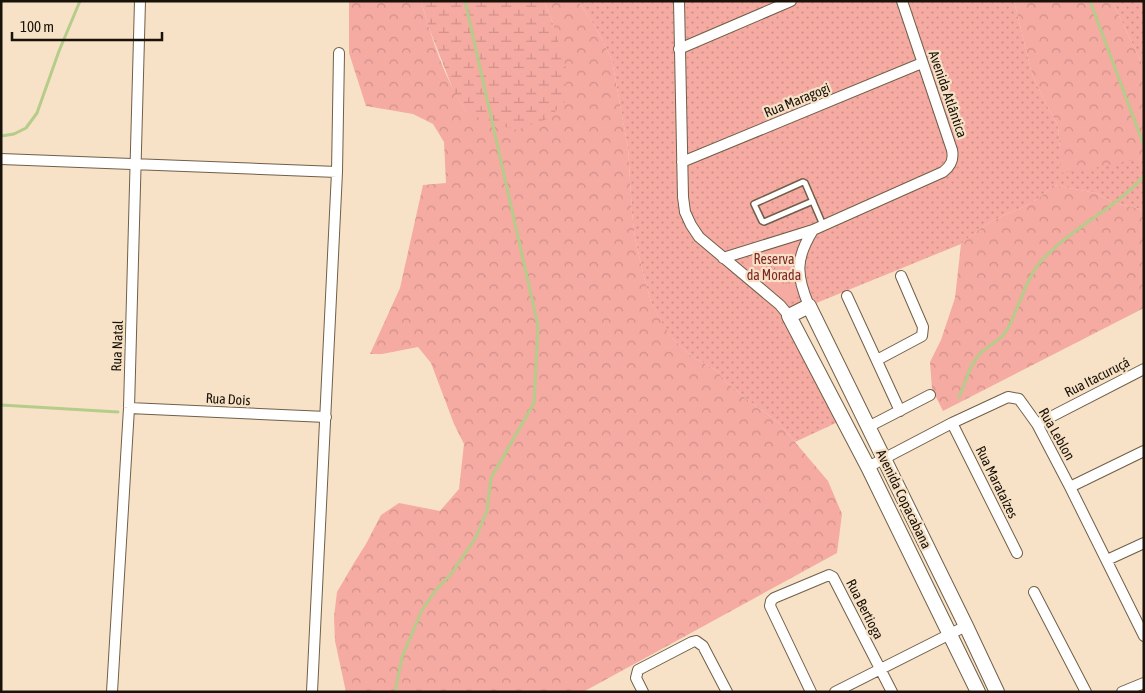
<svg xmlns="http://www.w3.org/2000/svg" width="1145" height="693" viewBox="0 0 1145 693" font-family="'Asap Condensed',sans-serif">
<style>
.grass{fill:url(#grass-dots)}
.forest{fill:url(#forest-crowns)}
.wetland{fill:url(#wetland-marsh)}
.park{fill:url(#park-tufts)}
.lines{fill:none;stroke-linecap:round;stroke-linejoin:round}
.stream{stroke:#b5cc8a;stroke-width:3}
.lane-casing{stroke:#715f47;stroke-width:8}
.street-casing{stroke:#715f47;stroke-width:12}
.secondary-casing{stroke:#715f47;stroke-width:16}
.lane{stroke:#fff;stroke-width:5}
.street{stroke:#fff;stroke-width:10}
.secondary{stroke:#fff;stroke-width:14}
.labels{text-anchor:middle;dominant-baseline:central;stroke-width:4.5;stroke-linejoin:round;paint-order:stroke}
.street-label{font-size:14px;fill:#191208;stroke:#f7e2c7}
.park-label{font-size:14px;fill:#802826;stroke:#f7e2c7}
</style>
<defs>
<pattern id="grass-dots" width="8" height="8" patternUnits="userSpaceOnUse" patternTransform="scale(1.25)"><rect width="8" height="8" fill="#f5aaa2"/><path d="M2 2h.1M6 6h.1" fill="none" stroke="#d1918a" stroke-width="1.8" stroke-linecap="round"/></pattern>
<pattern id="forest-crowns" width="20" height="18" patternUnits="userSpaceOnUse" patternTransform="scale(1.25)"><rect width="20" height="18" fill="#f5aaa2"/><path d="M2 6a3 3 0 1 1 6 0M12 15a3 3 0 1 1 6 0" fill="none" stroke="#d1918a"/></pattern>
<pattern id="wetland-marsh" width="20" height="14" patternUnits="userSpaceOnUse" patternTransform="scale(1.25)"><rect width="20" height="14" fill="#f5aaa2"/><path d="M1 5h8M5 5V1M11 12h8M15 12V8" fill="none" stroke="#d1918a"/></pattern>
<pattern id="park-tufts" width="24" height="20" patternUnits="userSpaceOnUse" patternTransform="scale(1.25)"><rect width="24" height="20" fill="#f5aaa2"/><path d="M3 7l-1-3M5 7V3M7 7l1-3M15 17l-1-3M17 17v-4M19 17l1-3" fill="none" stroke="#d1918a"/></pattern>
</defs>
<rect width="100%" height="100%" fill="#f7e2c7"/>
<path class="grass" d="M578,1h436l18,73 14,30 12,21 2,23 79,11 5,-6v58l-7,-3 -23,-5 -18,-10 -43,-8c-15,18 -33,23 -53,32 -15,7 -27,17 -39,27l-174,71 51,107 -43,20 -17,-20 -29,-21 -23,-19 -9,-11 -27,-16 -17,-16 -10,-13 -12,-24 -8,-29 -8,-35 -3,-26 -4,-64 -16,-88 -16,-32z
M1112,1h32v67z"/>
<path class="forest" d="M349,1h72c11,38 23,77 45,110l88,-85 -10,-25h34l18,27 16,32 16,88 4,64 3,26 8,35 8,29 13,24 9,13 17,16 27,16 9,11 23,19 29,21 50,59 14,33 -5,39 -254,139h-237l-11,-51 -1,-24 3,-25 17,-29 12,-19 15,-29 18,-12 41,8 19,-22 5,-45 -10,-20 -23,-61 -13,-16 -36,7h-12l30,-66 23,-103 23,-2 -2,-41 -11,-18 -20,-10 -47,-8 -17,-53z
M1014,1h98l32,67v85l-5,6 -55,11 -24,3v-25l-2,-23 -12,-21 -14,-30z
M1053,185l43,8 18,10 23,5 7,3v97l-201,103 -11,-22 -2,-27 11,-22 14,-42 6,-54c12,-10 24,-20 39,-27 20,-9 38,-14 53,-32z"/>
<path class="wetland" d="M421,1h123l10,25 13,46 -2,30 -18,17 -30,11 -30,-8 -21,-11 -12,-19 -25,-64z"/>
<path class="park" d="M790,240l5,3 1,8 -4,17 3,28 -3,3h-7l-38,-30 -2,-6 1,-4z"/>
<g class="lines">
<path class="stream" d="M1090,1l54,145
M1,136l13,-2 12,-6 11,-15 22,-62 21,-50
M959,397c7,-14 9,-30 20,-42 8,-10 21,-13 28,-25 13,-23 18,-52 36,-71 30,-32 72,-50 101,-83
M1,405l117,7
M395,692l7,-35 20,-47 13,-19 16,-17 24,-35 12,-28 4,-33 43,-75 4,-77 -73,-325"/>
<g class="lane-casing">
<path id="lane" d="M813,201l-49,21 -2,-1 -8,-17 49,-22 2,1 18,42"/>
</g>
<g class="street-casing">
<path id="street" d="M679,1l4,196 2,15 6,13 8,12 81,68 9,11
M679,49l112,-48
M1,159l336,13
M682,162l240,-99
M723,258l90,-28 130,-58c8,-6 11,-12 9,-22l-50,-149
M847,296l53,115
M809,306c-13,-31 -14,-47 4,-76
M877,360l45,-24 1,-9 -22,-51
M129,408l197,9
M952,423l65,130
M1037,424l107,-55
M868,427l62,-32
M868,467l84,-44 56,-26 11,2 18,25 33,63 74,149
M1070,487l74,-36
M1107,560l37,-17
M1034,592l52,100
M112,692l17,-284 11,-407
M312,692l25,-520 2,-119
M643,692l-7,-14 2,-8 54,-28 4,-1 7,5 24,46
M811,692l-41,-86 1,-5 3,-3 55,-23 4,2 59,115
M835,692l131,-66
M1122,692l22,-9"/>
</g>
<g class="secondary-casing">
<path id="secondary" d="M978,692l-110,-225 -79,-151 20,-10 157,320 31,66"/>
</g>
<use href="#lane" class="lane"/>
<use href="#street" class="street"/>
<use href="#secondary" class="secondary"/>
</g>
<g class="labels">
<g class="street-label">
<text transform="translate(948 94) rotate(71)">Avenida Atlântica</text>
<text transform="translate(797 100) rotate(-22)">Rua Maragogi</text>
<text transform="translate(117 346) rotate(-88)">Rua Natal</text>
<text transform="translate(1097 377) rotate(-27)">Rua Itacuruçá</text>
<text transform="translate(228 399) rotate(3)">Rua Dois</text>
<text transform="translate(1057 434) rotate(60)">Rua Leblon</text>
<text transform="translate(997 482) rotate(64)">Rua Marataízes</text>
<text transform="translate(904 499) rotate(64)">Avenida Copacabana</text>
<text transform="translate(865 609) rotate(63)">Rua Bertioga</text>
</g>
<g class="park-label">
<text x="774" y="259">Reserva<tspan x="774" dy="16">da Morada</tspan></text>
</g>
</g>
<rect width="1145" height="693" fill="none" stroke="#191208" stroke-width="5"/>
<path d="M12 32v8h150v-8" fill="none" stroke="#191208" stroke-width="2.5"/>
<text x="20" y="32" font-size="15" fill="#191208" stroke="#f7e2c7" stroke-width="4" paint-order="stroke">100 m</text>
</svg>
